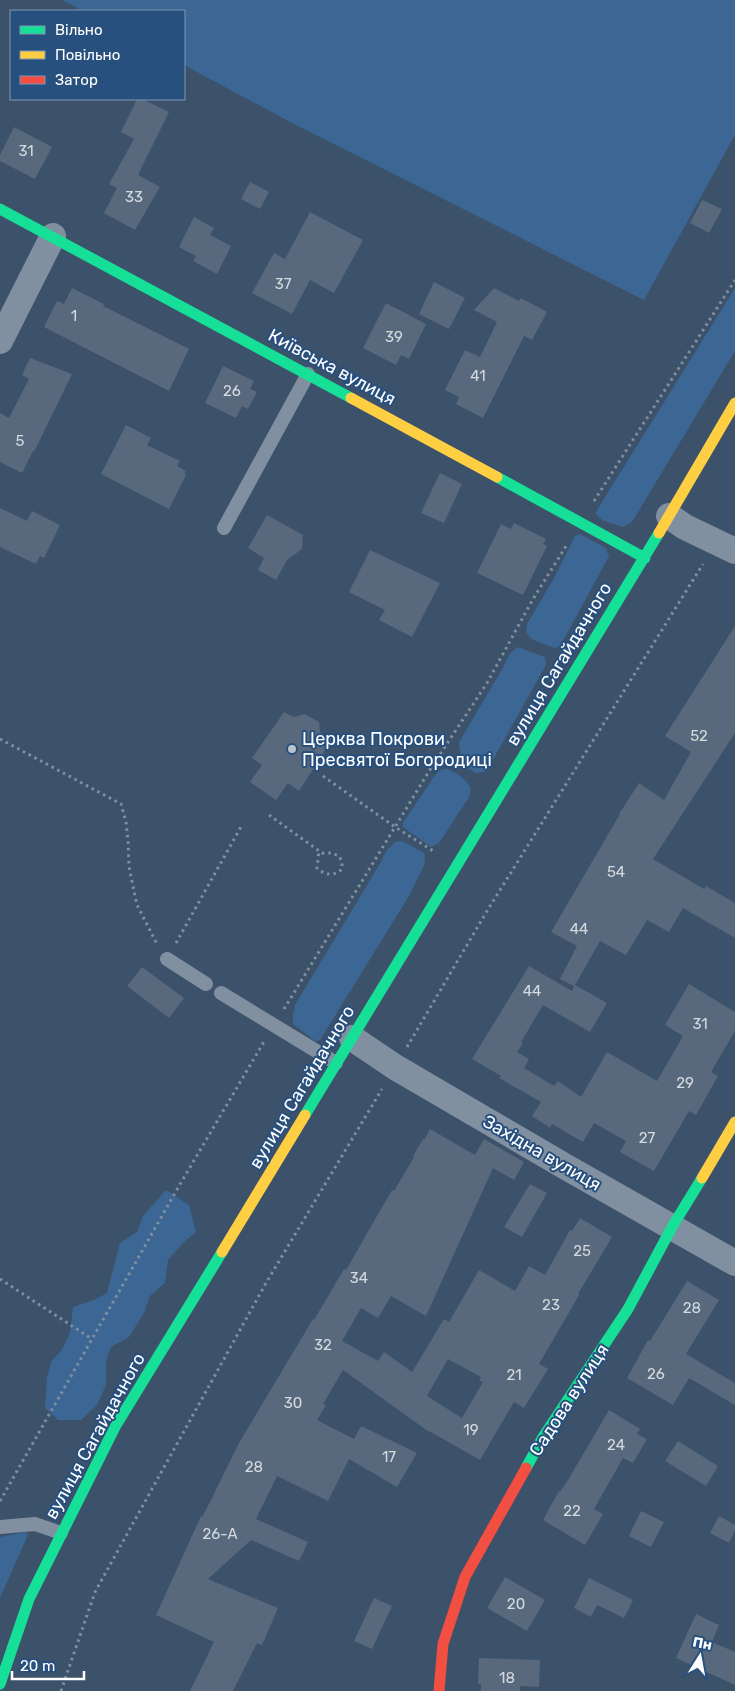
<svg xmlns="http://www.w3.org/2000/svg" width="735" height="1691" viewBox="0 0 735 1691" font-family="Rubik,sans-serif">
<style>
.green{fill:#3c6794}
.building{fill:#58697d;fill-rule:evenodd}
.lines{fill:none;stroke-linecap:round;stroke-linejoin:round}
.path{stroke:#8190a1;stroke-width:3;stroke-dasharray:2.5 4;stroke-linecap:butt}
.lane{stroke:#8190a1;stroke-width:14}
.street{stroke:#8190a1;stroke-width:26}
.fast{stroke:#16e098;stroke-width:11}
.slow{stroke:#ffcf43;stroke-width:11}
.jam{stroke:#f24e42;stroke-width:11}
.poi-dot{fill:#bbc2cb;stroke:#28507e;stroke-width:2}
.labels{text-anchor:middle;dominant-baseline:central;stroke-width:4;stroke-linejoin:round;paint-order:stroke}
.number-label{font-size:15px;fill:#d5dade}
.street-label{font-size:18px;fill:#fff;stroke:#28507e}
.poi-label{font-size:18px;fill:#fff;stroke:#28507e;text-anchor:start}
</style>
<rect width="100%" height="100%" fill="#3c516a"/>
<path class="green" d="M62,0h673v135l-91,165 -352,-177 -108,-58v-54h-101z
M735,288v63l-103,171 -9,5 -21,-7 -6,-6 1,-4z
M580,534l26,14 3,8 -40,74 -10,17 -5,1 -23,-9 -5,-7 1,-8 26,-44 22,-44z
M517,647l28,10 1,8 -56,100 -6,7 -8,1 -9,-5 -6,-10 -2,-16 44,-74 6,-13z
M447,769c11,4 19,10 24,20l-2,8 -30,46 -8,4 -28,-20v-4l32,-48 5,-5z
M402,841l22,12 1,10 -16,33 -89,144 -5,1 -22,-17v-9l2,-10 86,-143 5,-11 9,-9z
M166,1190l23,15 7,27 -11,9 -17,19 -3,23 -15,13 -6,17 -15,24 -18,10 -5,14v24l-9,20 -16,15h-23l-13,-12 2,-30 4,-16 10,-11 9,-18 3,-26 21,-7 13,-7 13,-50 17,-11 6,-16z
M26,1532l2,3 -28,63v-61z"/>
<path class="building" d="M137,99h5l27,13 -31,63 22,12 -25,43 -31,-17 13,-25 -8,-4 25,-45 -13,-7z
M14,127l38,20 -17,32 -35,-18v-6z
M250,182l19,10 -9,17 -19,-10z
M702,200l20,9 -13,24 -19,-10z
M310,212l53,28 -29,53 -24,-13 -18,34 -40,-21 22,-40 11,6z
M194,217l20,11 -4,7 21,11 -14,28 -24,-13 3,-5 -17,-9z
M434,282l31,16 -16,31 -30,-15z
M72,288l32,16 -1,2 86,43 -20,42 -125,-64 13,-26 7,3z
M494,288l25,13 2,-3 26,14 -15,28 -8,-4 -41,82 -27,-14 3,-7 -14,-7 20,-40 15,7 17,-35 -23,-12z
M386,303l40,21 -17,35 -8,-4 -5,10 -33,-17z
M30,358l42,16 -38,78 -1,-1 -11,22 -22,-11v-49l9,5 20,-39 -7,-4z
M223,366l31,15 -4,8 7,3 -9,17 -6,-3 -6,12 -31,-15z
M126,425l25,13 -4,7 33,16 -3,5 9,5 -2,3 2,1 -17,34 -68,-35z
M440,473l22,11 -18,39 -23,-10z
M0,508l27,13 5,-10 28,14 -16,33 -4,-2 -4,8 -36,-17z
M267,515l36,20 -1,14 -15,11 -11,20 -18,-10 6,-12 -16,-10z
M514,523l32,16 -3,5 4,2 -24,49 -46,-22 24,-49 10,5z
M370,550l70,33 -28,54 -33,-17 6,-10 -36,-18z
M735,626v107l-82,126 51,30 2,-3 29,17v35l-52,-30 -14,24 -22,-12 -21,35 -26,-14 -25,44 32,18 -17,29 -47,-27 -22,37 2,1 -6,9 12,7 -5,9 30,18 4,-5 23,16 26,-45 50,29 26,-45 -18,-11 24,-41 46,28v19l-24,41 7,4 -22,39 -7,-4 -35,60 -34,-19 6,-11 -32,-18 -11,19 -31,-18 -2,4 -18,-12 9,-14 -42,-24 2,-2 -29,-17 57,-93 43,25 2,-5 -14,-7 17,-33 -26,-14 69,-118h-1l20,-31 25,17 27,-48 -26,-16z
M284,712l10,5 11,-3 14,8 1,10 12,8 -33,51 -11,-8 -12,17 -26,-18 12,-17 -10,-7z
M142,967l42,31 -15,20 -42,-32z
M430,1129l45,26 9,-16 40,23 -10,18 -21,-12 -67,148 -35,-20 -13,22 -17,-10 -19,33 36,20 6,-9 28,20 32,-53 5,3 30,-52 36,21 14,-25 16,9 25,-45 2,1 8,-13 32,19 -34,57 1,1 -12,21 -28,48 9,5 -24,39 -10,-6 -34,58 -51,-29v1l-86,-62 -20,34 3,1 -9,15 37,19 7,-13 56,27 -20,34 -48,-28 -21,42 -51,-25 -21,43 52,23 -9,19 -48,-21 -43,39 70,29 -16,37 -5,-2 -24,48h-43l24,-49 -58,-27 45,-99 1,1 7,-13 30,-61 74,-124 1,1 30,-51 2,1 46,-80 2,1 20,-34 -1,-1 10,-17 1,1zM448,1359l33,18 -2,3 4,2 -21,36 -35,-22z
M530,1184l17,9 -25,44 -18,-10z
M687,1281l32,19 -33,54 49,29v22l-46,-27 -16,27 -46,-27 21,-38 2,1z
M609,1410l31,19 -3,5 10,5 -14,24 -10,-5 -29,51 9,5 -18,31 -42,-25 16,-29 1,1 8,-12z
M678,1441l40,25 -12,20 -41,-25z
M641,1511l23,11 -13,25 -22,-11z
M719,1516l16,9v6l-6,12 -19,-10z
M505,1577l40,23 -18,31 -40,-23z
M589,1578l44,22 -9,18 -27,-13 -6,12 -17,-9z
M374,1598l18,8 -20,43 -18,-8z
M696,1614l23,11 -7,17 23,10v33l-59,-27z
M479,1658l61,2 -1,27 -19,-1v5h-39v-7h-3z"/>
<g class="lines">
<path class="path" d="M594,501l141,-221
M0,739l121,65 5,18 2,19 1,26 8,38 20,39
M323,776l72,51 40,25
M269,815l53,38h10l7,3 3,6v7c-8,8 -17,6 -25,-1l2,-17
M176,943l66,-118
M284,1009l147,-241 56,-85 46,-84 35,-56
M407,1047l80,-136 216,-347
M0,1279l92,60
M0,1501l179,-315 86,-146
M61,1691l34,-99 171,-309 116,-194"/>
<path class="lane" d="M224,528l84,-154
M167,959l39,25
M221,993l115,70
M0,1527l35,-3 26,9"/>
<path class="street" d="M0,341l53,-105
M669,516l16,11 50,24
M352,1038l43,29 171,100 169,96"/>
<path class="fast" d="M0,209l351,189
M497,477l148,81
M305,1115l354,-582
M526,1468l17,-31 85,-128 44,-82 30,-49
M0,1684l29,-85 86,-172 107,-175"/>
<path class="slow" d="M351,398l146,79
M659,533l76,-130
M702,1178l33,-56
M222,1252l83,-137"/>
<path class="jam" d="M439,1691l4,-47 22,-67 61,-109"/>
</g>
<circle class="poi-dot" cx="292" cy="749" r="5"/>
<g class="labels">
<g class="number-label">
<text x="26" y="151">31</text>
<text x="134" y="197">33</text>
<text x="283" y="284">37</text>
<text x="74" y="316">1</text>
<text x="394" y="337">39</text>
<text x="478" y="376">41</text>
<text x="232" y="391">26</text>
<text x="20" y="441">5</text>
<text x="699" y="736">52</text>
<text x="616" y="872">54</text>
<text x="579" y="929">44</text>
<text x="532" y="991">44</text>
<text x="700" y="1024">31</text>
<text x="685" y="1083">29</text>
<text x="647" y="1138">27</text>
<text x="582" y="1251">25</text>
<text x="359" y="1278">34</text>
<text x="551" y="1305">23</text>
<text x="692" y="1308">28</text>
<text x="323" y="1345">32</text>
<text x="656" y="1374">26</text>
<text x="514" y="1375">21</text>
<text x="293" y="1403">30</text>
<text x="471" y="1430">19</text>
<text x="616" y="1445">24</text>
<text x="389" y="1457">17</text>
<text x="254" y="1467">28</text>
<text x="572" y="1511">22</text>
<text x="220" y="1534">26-А</text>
<text x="516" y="1604">20</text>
<text x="507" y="1678">18</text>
</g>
<g class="street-label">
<text transform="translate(332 367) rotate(28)">Київська вулиця</text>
<text transform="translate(559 664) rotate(-59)">вулиця Сагайдачного</text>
<text transform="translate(302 1087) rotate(-59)">вулиця Сагайдачного</text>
<text transform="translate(542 1153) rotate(30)">Західна вулиця</text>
<text transform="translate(569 1400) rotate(-57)">Садова вулиця</text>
<text transform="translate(95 1436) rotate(-61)">вулиця Сагайдачного</text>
</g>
<g class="poi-label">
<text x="302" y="739">Церква Покрови<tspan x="302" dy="21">Пресвятої Богородиці</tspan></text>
</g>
</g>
<rect x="10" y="10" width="175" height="90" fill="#28507e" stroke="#7e96b2"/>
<rect x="20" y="26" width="25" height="8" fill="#16e098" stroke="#7e96b2"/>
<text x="55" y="35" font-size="15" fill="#ffffff">Вільно</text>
<rect x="20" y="51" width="25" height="8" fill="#ffcf43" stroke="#7e96b2"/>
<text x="55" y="60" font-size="15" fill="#ffffff">Повільно</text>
<rect x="20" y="76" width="25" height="8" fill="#f24e42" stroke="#7e96b2"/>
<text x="55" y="85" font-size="15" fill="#ffffff">Затор</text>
<g transform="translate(700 1656) rotate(11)" stroke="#28507e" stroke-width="4" paint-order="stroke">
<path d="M0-4L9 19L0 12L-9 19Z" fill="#ffffff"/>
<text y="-8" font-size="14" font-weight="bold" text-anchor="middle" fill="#ffffff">Пн</text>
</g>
<path d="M12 1671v8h72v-8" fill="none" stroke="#ffffff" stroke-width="2.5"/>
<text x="20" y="1671" font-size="15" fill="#ffffff" stroke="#28507e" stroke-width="4" paint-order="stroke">20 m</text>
</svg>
